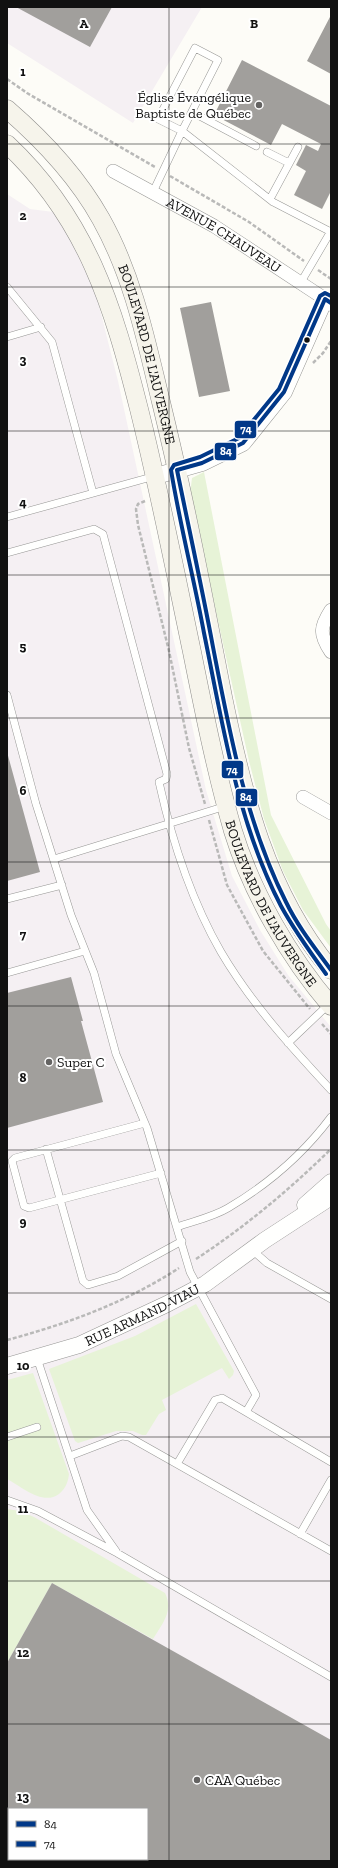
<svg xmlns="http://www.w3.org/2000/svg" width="338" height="1868" viewBox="0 0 338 1868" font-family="'Zilla Slab',serif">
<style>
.industrial{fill:#f5f0f3;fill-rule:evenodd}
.green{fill:#e7f3d7}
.building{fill:#a19f9c}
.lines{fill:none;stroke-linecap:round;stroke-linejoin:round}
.service-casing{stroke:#979795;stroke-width:8}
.minor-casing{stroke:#979795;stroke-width:14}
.tertiary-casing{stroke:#979795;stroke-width:17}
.secondary-casing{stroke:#8e8d8b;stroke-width:19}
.path{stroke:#b9b9b8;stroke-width:2.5;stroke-dasharray:4 2;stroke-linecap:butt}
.service{stroke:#fffffe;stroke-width:7}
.minor{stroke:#fffffe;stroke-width:13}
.tertiary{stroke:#fffffe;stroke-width:16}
.secondary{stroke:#f6f4eb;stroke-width:18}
.bus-1-casing{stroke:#fff;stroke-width:7}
.bus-2-casing{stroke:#fff;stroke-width:7}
.bus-1{stroke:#013888;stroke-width:4}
.bus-2{stroke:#013888;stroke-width:4}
.grid{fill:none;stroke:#111;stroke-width:1;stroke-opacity:0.55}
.poi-dot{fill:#646362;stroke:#fff;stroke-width:1.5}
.bus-dot{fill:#111;stroke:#fff;stroke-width:1.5}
.labels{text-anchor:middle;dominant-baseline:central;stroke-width:4;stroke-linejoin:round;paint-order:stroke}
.poi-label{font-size:14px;fill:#111;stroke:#fff;text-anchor:start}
.street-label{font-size:14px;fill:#111;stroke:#fff}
.grid-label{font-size:13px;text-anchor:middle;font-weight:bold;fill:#111;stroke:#fff;stroke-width:4;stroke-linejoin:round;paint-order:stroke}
.line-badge{stroke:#fff;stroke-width:1.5}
.badge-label{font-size:11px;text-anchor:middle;font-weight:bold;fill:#fff}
</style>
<rect width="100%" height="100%" fill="#fdfcf7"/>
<path class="industrial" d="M7,7h195l-69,116 -126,-80z
M7,194l23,15 24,3 23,40 19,42 22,87 88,409 26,86 28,54 28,45 43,52v834h-324zM9,1809h138v50h-138z"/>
<path class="green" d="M204,472l67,343 55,109 5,7v17l-28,-38 -20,-39 -19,-52 -15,-58 -59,-267 2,-16z
M196,1304l38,67 -1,4 -4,4 -7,-11 -60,32 4,10 -7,4 -13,21h-4l-9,-4h-17l-38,12 -3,-2 -26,-72 86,-33z
M33,1373l36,101c-1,8 -3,14 -10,20 -16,12 -37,-7 -52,-15v-99z
M7,1509l13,2 14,6 131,76c9,18 -3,31 -12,46l-101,-56 -45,80z"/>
<path class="building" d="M16,7h96l-22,40z
M331,15v59l-24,-13z
M242,60l89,46v85l-9,18 -28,-14 12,-24 -10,-6 10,-20 12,6 3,-7 -39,-20 -11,21 -57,-30z
M211,302l19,89 -31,6 -19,-89z
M7,752l33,120 -33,9z
M71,977l12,44h-2l22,81 -96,26v-135z
M52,1583l279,157v121h-232l-3,-2h51v-50l-140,-1v-145z"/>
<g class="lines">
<g class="service-casing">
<path id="service" d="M192,112l64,34
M267,152l22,11
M153,192l29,-61 -24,-12 37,-71 23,12 -36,71 91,71 58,30
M270,199l28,-52
M301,282l30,-51
M7,287l45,55 41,151
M7,337l34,-10
M7,517l148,-41
M7,553l87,-24 9,5 64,240 -1,5 -7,3c13,59 32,118 62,170 30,51 70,95 110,138
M7,695l29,109 35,111 23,58 22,81 31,74 43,144 66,123 -10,17 85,50
M54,859l172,-53
M7,899l55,-14
M7,973l78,-22
M288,1043l41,-39
M145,1123l-130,35 -3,3 12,45 5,2 132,-35
M46,1149l37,132 5,4 30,-9 64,-35
M177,1227c17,-6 36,-10 51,-19 39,-23 76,-55 103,-91
M252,1250l15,13 64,36
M37,1358l50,152 29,41
M7,1437l30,-10
M70,1456l52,-20 7,1 202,114
M177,1464l38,-64 7,-2 24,14
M7,1500l31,11 79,42 214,124
M300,1534l31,-54"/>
</g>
<g class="minor-casing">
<g id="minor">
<path id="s1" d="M113,171l101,55 111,73"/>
<path d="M331,610c-11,17 -12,24 0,42"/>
<path d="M303,797l28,16"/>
</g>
</g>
<g class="tertiary-casing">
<g id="tertiary">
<path d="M156,476l46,-13 41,-20 41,-51 41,-93 6,4"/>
<path d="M305,1205l26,-23"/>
<path id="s2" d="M7,1366l72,-21 88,-41 38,-20 60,-44 66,-43"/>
</g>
</g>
<g class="secondary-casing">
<g id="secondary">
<path id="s3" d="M7,109c37,32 70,67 94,110 32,57 45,121 60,183 24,98 43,197 62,295 20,98 43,195 108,273"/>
<path id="s4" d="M7,144c80,75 106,162 132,265 20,80 36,162 53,243 12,60 24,120 41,179 19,62 56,126 98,175"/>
</g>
</g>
<path class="path" d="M7,79l20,14 128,74
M170,176l79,46 55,39
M318,270l13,9
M313,363l10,-10 8,-12
M145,501l-7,3 -2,5 2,16 31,126 20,97 16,56
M209,820l18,65 36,66 47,58
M322,1024l9,10
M196,1259c49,-32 93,-69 135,-110
M7,1340c60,-16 120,-38 172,-72"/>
<use href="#service" class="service"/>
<use href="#minor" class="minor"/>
<use href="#tertiary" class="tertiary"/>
<use href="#secondary" class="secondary"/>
<g class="bus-1-casing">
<path id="bus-1" d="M331,303l-6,-4 -41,93 -41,51 -41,20 -25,7c12,59 25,118 36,177 17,87 33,176 73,255 12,25 29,46 45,68"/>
</g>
<g class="bus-2-casing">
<path id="bus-2" d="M326,974c-16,-22 -32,-44 -45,-68 -44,-84 -58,-181 -77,-273 -10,-54 -24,-108 -33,-163l3,-5 26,-8 39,-19 40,-49 41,-93 5,-3 6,3"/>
</g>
<use href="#bus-1" class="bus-1"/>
<use href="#bus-2" class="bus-2"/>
</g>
<path class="grid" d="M169,7v1854M7,144h324M7,287h324M7,431h324M7,575h324M7,718h324M7,862h324M7,1006h324M7,1150h324M7,1293h324M7,1437h324M7,1581h324M7,1724h324"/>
<g class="poi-dot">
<circle cx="259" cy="105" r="4"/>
<circle cx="49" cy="1062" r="4"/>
<circle cx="197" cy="1780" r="4"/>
</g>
<circle class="bus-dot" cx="307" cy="340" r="3.5"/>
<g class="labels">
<g class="poi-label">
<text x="251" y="97" text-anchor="end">Église Évangélique<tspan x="251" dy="16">Baptiste de Québec</tspan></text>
<text x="57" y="1062">Super C</text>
<text x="205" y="1780">CAA Québec</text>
</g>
<g class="street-label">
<text stroke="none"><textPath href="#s1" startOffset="128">AVENUE CHAUVEAU</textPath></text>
<text stroke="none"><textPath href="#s3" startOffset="289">BOULEVARD DE L'AUVERGNE</textPath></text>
<text stroke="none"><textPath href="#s4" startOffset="815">BOULEVARD DE L'AUVERGNE</textPath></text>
<text stroke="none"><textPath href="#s2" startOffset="145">RUE ARMAND-VIAU</textPath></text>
</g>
</g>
<g class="grid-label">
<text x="84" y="28">A</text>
<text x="254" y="28">B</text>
<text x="23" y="76">1</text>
<text x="23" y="220">2</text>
<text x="23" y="364">3</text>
<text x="23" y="507">4</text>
<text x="23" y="651">5</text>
<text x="23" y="795">6</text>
<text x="23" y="939">7</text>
<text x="23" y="1082">8</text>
<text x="23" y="1226">9</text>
<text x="23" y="1370">10</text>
<text x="23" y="1513">11</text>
<text x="23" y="1657">12</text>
<text x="23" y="1801">13</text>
</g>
<g class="line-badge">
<rect x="234" y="420" width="23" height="19" rx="4" fill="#013888"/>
<rect x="214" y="442" width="23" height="19" rx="4" fill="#013888"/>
<rect x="221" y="760" width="23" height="19" rx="4" fill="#013888"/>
<rect x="235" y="788" width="23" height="19" rx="4" fill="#013888"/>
</g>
<g class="badge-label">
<text x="246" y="433">74</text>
<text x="226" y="455">84</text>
<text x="232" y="774">74</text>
<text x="246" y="801">84</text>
</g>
<rect width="338" height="1868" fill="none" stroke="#111111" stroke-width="16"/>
<rect x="8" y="1808" width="140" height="52" fill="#ffffff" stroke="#a0a0a0"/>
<rect x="16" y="1821" width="20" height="6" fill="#013888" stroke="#a0a0a0"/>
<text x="44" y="1828" font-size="12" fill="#111111">84</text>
<rect x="16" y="1841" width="20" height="6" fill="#013888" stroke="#a0a0a0"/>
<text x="44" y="1848" font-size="12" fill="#111111">74</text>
</svg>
